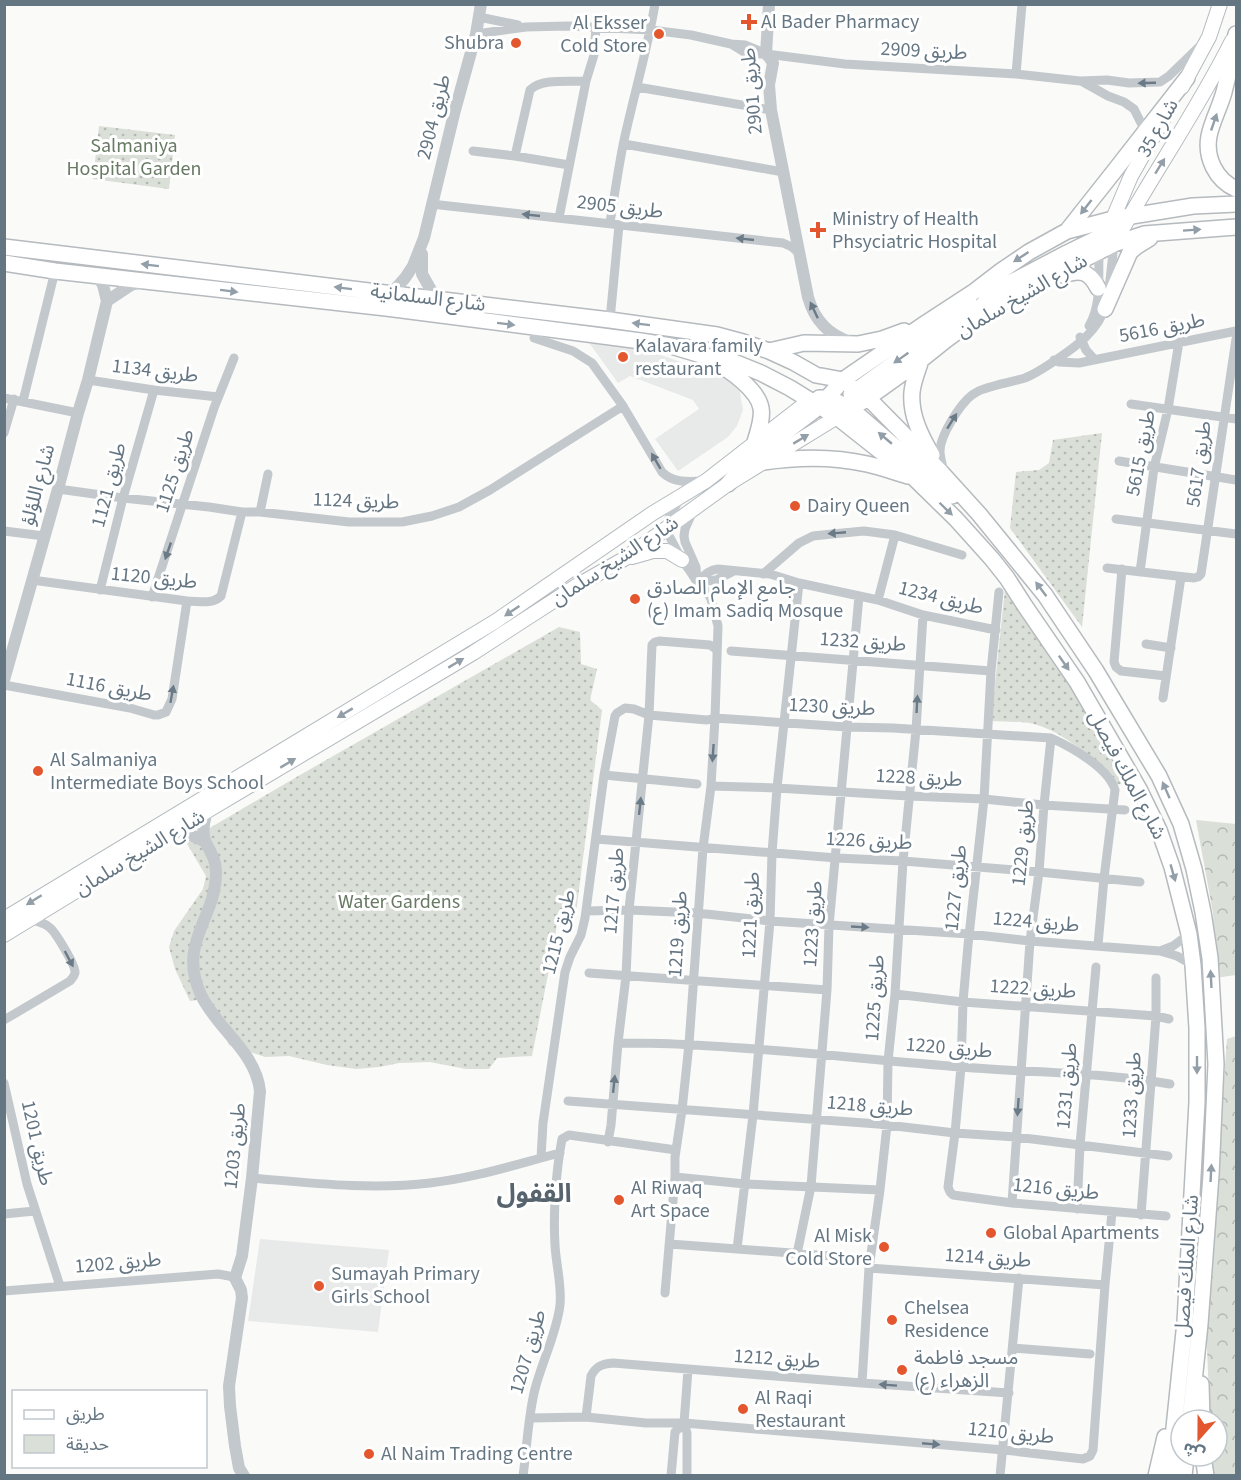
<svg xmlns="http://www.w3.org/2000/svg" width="1241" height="1480" viewBox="0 0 1241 1480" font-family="'Source Sans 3','Noto Sans Arabic',sans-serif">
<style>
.built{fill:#e8e9e9}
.green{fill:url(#green-dots)}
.forest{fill:url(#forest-crowns)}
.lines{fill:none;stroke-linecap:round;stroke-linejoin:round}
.secondary-casing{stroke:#b3babf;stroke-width:16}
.primary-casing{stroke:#b5babe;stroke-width:18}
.minor{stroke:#c3c8cc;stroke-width:9}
.tertiary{stroke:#c3c8cc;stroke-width:12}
.secondary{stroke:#fff;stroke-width:14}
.primary{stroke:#fff;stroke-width:15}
.oneway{fill:#6a7a87}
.oneway2{fill:#939fa8}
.poi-dot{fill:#e4572e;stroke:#fff;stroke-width:2}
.labels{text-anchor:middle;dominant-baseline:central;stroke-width:6;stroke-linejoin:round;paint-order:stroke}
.poi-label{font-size:20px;fill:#657683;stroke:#fff;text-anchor:start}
.street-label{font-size:20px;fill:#657683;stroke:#fff}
.park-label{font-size:20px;fill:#687a64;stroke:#fff}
.district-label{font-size:26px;font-weight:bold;fill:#57646e;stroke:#fff}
</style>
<defs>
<pattern id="green-dots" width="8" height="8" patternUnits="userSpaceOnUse" patternTransform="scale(1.5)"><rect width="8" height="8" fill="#dadfd7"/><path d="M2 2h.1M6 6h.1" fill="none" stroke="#b4b9b4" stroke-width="1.8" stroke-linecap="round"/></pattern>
<pattern id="forest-crowns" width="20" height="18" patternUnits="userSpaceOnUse" patternTransform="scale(1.5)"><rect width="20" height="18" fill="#dadfd7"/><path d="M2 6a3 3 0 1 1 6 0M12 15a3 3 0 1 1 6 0" fill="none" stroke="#b4b9b4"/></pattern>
</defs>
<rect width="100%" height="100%" fill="#fafaf8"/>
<path class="built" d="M607,336l122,43 11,13 3,18 -6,16 -9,11 -50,34 -23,-32 44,-30 -6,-9 -63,-24 -12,7 -28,-39z
M260,1239l129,11 -11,82 -130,-11z"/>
<path class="green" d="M99,126l76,9 -6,54 -76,-10z
M1102,433l-20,194 -72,-99 6,-56 23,-2 10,-7 4,-23z
M1005,589l108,162 15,30 -11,4c-24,-25 -48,-51 -83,-61 -13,-3 -29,-2 -43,-3z
M559,627l21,5 1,32 16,5 -7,31 12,10 -26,203 -18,-1 -3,27 -23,117 -35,2 -8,11h-23l-36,-7 -31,1 -20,4 -23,2 -29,-4 -38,-9 -24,1 -36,-12 -8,-18 -16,-28 -15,2 -15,-32 -6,-22 5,-16 29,-42 3,-13 -20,-34 114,-67z"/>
<path class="forest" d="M1196,820l40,4v151l-21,3 -2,-65z
M1236,1036v439h-22l-1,-2 -1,-17h5v-36h-7l-4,-95 21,-286z"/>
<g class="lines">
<g class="secondary-casing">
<path id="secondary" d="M1182,87l27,-50 11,-33
M1109,228l22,-52 38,-67
M1114,244c38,-69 83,-133 118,-203
M632,557l21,-6h14l15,9
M4,919l492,-298 157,-108 53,-32 104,-81
M4,935l203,-124 266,-158 105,-68 46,-26 104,-75 109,-67"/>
</g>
<g class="primary-casing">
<path id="primary" d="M1236,34c-3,20 -7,39 -12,58 -4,15 -12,29 -15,44 -4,22 7,44 27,53
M1067,231l49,-62 71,-91
M4,247l606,73 107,15 26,7 26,9 24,11 23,13 27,5 25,18 8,8 64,65 39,43 66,81 51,76 63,105 22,48 13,45 9,43 7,46 6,106 -5,111 -11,149 -10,96
M4,263l51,8 331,37 255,33 30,5 30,9 33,7 27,11 29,15 47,29 76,60 43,42 36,40 15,19 18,28 52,76 62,107 20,41 13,37 17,67 4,31 4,63v74l-12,220 -16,154
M1063,275c18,-6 26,-4 35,13
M1105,309l25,-57 7,-6 13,-8
M974,315l13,-15 15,-13 65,-34 39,-19 21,-16
M769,351l35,-8 54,1 24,-5 22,-8
M921,360c-3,10 -8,21 -9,32 -2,23 9,44 20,63
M714,362c16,8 44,28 47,46 2,11 -3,23 -6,34
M851,394l88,-63 16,-13 14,-19
M819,398h10l21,10 102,88
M837,417l31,-19 53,-38 25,-20 23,-17 55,-33 90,-46 30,-10 92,-7
M763,462c34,-5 70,-6 104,2 14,3 27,8 41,12
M728,484l21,-24 71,-54 23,-26 83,-57 49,-32 26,-20 28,-19 38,-21 46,-12 80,-13 43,-2
M1201,1384l1,36
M1203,1456l3,20
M1156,1476l9,-39
M1184,1476l2,-20"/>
</g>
<path class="minor" d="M479,17l39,8
M476,34l50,-7 41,-1 84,4 40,5 40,9 14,1 19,8
M731,44l13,8 7,2h15l79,10 171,10 64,7 27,-1 22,3 31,-1 9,-6 32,-31
M1016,74l6,-70
M1083,82l25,14 16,6 10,7 11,22
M637,87l134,23
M624,144l159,28
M473,151l42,5 54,9
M515,156l15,-66c12,-12 40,-8 56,-9
M431,204l352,39 9,4 8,7
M559,218l27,-137 8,-26 2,-28
M610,223c4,-26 8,-52 13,-78 10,-47 24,-93 32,-141
M1109,289l5,-45
M610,320l9,-95
M1089,326c13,-22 9,-49 10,-74
M1080,337l6,13 8,9
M534,338l39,13 19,12 31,43 39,66c11,11 26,10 41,9
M1054,360l5,2 20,1 157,-32
M88,380l66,10 64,7
M4,398l74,15
M23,401l32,-130
M1131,404l105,15
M4,433l10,-34
M1119,461l117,19
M944,474c-1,-8 -4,-16 -4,-23 0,-15 20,-47 32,-56 3,-2 8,-5 12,-6 13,-5 28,-7 41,-11 10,-4 19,-10 28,-16 22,-15 45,-30 53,-57
M58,489l65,9 86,9 33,5h18l89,10h53l30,-6 27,-9 31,-17 133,-84
M693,511l-8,18 -1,7 1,6 11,25 1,13
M260,512l8,-38
M1116,519l120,15
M4,531l40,5
M1107,568l87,10 4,-1 3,-3 35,-235
M1122,569l-8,93 2,5 5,4 45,5
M1140,572l14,-104 14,-59 11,-67
M763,574l36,-31 14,-7 19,-2 32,-3 31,4 67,20
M32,580l155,21c12,0 25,4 34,-5l21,-84
M697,582c7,-6 11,-12 21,-13l52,5 29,9 79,17 45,15 73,15
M697,582l19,-2 18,-9
M100,590l23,-92 31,-108
M999,592l-8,79 -7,128 -16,146 -5,57 -2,65 -6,66 -7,54 2,5 3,3 59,8 154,13
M152,597l62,-189 20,-50
M878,600l17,-65
M1146,644l25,4
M731,651l260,20
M4,685l126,23 24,7h4l8,-3 6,-13 15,-98
M1163,698l18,-121
M604,775l93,9
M711,786l66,2 132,8 75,3 60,6 81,5
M596,839l241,19 66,3 136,11 101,10
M586,911l43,-1 68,3 73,8 199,13 61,7 130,10 17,5 16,9
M1160,951l13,-5 16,-12
M589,973l238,17
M895,994l68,8 193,14 13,3
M4,1020l66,-39c2,-3 4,-4 5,-8 1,-7 -20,-42 -26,-46 -5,-4 -12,-6 -18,-7
M618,1043c24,0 48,0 73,2 90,4 180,15 271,22 69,6 139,5 208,17
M4,1083l23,101 33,102
M568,1101l310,23 77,9 61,4 152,19
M608,1142l3,-17 7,-82 8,-67 3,-66 20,-195 3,-70 3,-3 4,-1 51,4 6,4 1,3
M541,1158l2,-35 22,-151 5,-15 11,-22 4,-17 19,-143 11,-59 2,-3 8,-5 9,1 15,6 58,5 8,-2 132,9 46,1 158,10c20,9 58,30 64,52l-11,88 -6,67
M675,1177l70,7 135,6
M252,1178c59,5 119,12 178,5 45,-5 87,-19 130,-30
M1012,1203l18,-262 9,-69 5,-67 7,-67
M1077,1209l3,-64 16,-178
M4,1214l31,-3
M1141,1215l15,-199v-38
M670,1244l161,12
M737,1249l16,-134 17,-194 2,-68 5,-65 22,-205
M797,1254l14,-68 16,-196 2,-64 30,-330
M869,1268l236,17
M4,1291l214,-17 11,2 6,2
M665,1293l10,-116v-20l7,-47 7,-66 14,-196 8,-62 4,-68 3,-92 -7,-27 -4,-7 -10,-10 -7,-11 -8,-11 -16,-30 3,-12 10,-18
M1013,1348l77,6
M862,1383l7,-115 11,-78 7,-65 1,-64 7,-67 8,-133 13,-131 7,-115
M586,1417l5,-41c5,-10 11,-12 22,-13l249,20 147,10
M531,1418l55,-1 60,6h38l320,27 79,9 7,-3 3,-6 12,-165 7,-73
M523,1476c4,-28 5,-60 12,-87 7,-27 22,-57 25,-84 2,-20 -4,-40 -5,-60 -2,-33 1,-74 7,-106l7,-4 107,15
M671,1476l4,-44 9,-9
M687,1476v-43l-3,-10 4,-53
M1000,1476l19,-198"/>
<path class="tertiary" d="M769,4l-3,50 3,3 4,6 -4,22 2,25 37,187c6,22 20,38 43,45
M422,254v20l14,25
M391,294l14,-16 8,-12 11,-28 30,-124 22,-80 5,-30
M107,301l24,-16 11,-3
M4,680l54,-191 20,-76 10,-33 19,-79 -4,-16 -3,-5 -9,-6
M207,811c-3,10 -6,22 -1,32 5,10 10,17 10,29 0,48 -39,70 -15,123 16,34 55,57 59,96l-8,87 -10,78 -7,22 6,12 1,8 -13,88 1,20 5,40 4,22 5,8
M178,829l26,12"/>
<use href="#secondary" class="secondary"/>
<use href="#primary" class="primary"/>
</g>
<defs><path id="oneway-solid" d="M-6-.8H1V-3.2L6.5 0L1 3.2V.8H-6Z" transform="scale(1.5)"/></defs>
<g class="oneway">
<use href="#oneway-solid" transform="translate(1147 83) rotate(178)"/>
<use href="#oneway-solid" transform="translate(531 215) rotate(-174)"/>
<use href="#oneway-solid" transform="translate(745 239) rotate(-174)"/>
<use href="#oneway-solid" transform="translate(814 310) rotate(-115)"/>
<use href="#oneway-solid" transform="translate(952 421) rotate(-58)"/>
<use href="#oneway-solid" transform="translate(656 461) rotate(-120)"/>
<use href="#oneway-solid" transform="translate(837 533) rotate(175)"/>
<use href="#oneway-solid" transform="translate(168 551) rotate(109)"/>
<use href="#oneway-solid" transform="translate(172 694) rotate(-80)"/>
<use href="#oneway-solid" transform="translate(917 704) rotate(-87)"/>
<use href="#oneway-solid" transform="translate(713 753) rotate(94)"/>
<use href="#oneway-solid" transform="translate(640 806) rotate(-84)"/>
<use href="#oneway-solid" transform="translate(860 927) rotate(3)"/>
<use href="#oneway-solid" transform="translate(69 959) rotate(62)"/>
<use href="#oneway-solid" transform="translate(614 1084) rotate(-84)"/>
<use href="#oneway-solid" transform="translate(1018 1107) rotate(94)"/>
<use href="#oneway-solid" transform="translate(888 1385) rotate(-176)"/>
<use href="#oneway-solid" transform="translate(931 1444) rotate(5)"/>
</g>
<g class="oneway2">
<use href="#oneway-solid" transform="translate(1214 122) rotate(-71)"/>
<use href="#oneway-solid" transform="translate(1160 166) rotate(-58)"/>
<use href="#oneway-solid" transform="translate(1086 207) rotate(128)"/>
<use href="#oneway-solid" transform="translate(1192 230) rotate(-4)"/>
<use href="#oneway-solid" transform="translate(1021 257) rotate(147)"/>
<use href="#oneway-solid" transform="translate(150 265) rotate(-173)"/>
<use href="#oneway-solid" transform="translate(343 288) rotate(-173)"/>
<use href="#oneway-solid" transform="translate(229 291) rotate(7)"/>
<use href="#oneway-solid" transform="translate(506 324) rotate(7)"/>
<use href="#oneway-solid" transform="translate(641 324) rotate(-173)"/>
<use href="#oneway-solid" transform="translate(901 358) rotate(145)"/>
<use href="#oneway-solid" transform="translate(885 438) rotate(-140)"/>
<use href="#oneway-solid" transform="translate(801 439) rotate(-31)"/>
<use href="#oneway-solid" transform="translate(946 509) rotate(44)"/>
<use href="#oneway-solid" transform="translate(1041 589) rotate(-127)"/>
<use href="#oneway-solid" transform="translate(512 611) rotate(146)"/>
<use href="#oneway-solid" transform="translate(456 663) rotate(-31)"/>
<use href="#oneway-solid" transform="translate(1064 663) rotate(55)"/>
<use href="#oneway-solid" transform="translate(345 713) rotate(149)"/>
<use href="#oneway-solid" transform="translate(288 763) rotate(-31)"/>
<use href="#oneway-solid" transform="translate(1166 790) rotate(-114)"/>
<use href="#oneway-solid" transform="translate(1173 873) rotate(74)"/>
<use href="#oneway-solid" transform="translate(34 900) rotate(148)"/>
<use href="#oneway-solid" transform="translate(1211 979) rotate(-93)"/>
<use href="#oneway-solid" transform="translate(1197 1065) rotate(90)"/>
<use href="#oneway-solid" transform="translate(1211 1173) rotate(-87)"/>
</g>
<g class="poi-dot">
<path d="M746 13h6v6h6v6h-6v6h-6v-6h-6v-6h6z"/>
<circle cx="659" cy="34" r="6"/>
<circle cx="516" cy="43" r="6"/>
<path d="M815 221h6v6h6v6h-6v6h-6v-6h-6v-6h6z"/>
<circle cx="623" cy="357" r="6"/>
<circle cx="795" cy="506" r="6"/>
<circle cx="635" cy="599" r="6"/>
<circle cx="38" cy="771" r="6"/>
<circle cx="619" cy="1200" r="6"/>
<circle cx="991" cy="1233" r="6"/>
<circle cx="884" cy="1247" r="6"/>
<circle cx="319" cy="1286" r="6"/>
<circle cx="892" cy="1320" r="6"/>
<circle cx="902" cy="1370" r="6"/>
<circle cx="743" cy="1409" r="6"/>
<circle cx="369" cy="1454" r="6"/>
</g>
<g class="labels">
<g class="poi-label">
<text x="761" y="22">Al Bader Pharmacy</text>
<text x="647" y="23" text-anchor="end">Al Eksser<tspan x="647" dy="23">Cold Store</tspan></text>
<text x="504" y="43" text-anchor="end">Shubra</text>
<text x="832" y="219">Ministry of Health<tspan x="832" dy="23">Phsyciatric Hospital</tspan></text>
<text x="635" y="346">Kalavara family<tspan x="635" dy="23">restaurant</tspan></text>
<text x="807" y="506">Dairy Queen</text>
<text x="647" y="588">جامع الإمام الصادق<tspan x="647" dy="23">(ع) Imam Sadiq Mosque</tspan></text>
<text x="50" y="760">Al Salmaniya<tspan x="50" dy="23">Intermediate Boys School</tspan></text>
<text x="631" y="1188">Al Riwaq<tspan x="631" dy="23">Art Space</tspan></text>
<text x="1003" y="1233">Global Apartments</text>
<text x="872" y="1236" text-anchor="end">Al Misk<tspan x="872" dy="23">Cold Store</tspan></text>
<text x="331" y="1274">Sumayah Primary<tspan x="331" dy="23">Girls School</tspan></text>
<text x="904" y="1308">Chelsea<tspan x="904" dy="23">Residence</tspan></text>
<text x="914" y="1358">مسجد فاطمة<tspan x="914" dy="23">الزهراء (ع)</tspan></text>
<text x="755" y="1398">Al Raqi<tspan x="755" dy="23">Restaurant</tspan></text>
<text x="381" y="1454">Al Naim Trading Centre</text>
</g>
<g class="street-label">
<text transform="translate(924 51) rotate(3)">طريق 2909</text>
<text transform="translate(752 91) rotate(-95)">طريق 2901</text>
<text transform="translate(434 117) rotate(-76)">طريق 2904</text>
<text transform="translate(1158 128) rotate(-61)">شارع 35</text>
<text transform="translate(620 207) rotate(7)">طريق 2905</text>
<text transform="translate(1022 296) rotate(-30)">شارع الشيخ سلمان</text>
<text transform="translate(428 298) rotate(7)">شارع السلمانية</text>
<text transform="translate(1162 328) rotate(-11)">طريق 5616</text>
<text transform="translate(155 371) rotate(7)">طريق 1134</text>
<text transform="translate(1141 453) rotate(-79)">طريق 5615</text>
<text transform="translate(1199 464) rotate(-82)">طريق 5617</text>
<text transform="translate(175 471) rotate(-72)">طريق 1125</text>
<text transform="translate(38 485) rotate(-75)">شارع اللؤلؤ</text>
<text transform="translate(109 485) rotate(-75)">طريق 1121</text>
<text transform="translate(356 501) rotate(2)">طريق 1124</text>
<text transform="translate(615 561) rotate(-33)">شارع الشيخ سلمان</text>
<text transform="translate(154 578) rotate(6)">طريق 1120</text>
<text transform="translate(941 598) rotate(14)">طريق 1234</text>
<text transform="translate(863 642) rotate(4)">طريق 1232</text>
<text transform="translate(109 687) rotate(11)">طريق 1116</text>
<text transform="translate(832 707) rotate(3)">طريق 1230</text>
<text transform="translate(1127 775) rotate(62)">شارع الملك فيصل</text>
<text transform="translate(919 778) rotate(3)">طريق 1228</text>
<text transform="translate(869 841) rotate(3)">طريق 1226</text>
<text transform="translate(1023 843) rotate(-84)">طريق 1229</text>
<text transform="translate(140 853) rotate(-31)">شارع الشيخ سلمان</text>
<text transform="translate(956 888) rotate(-84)">طريق 1227</text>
<text transform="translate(614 891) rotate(-85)">طريق 1217</text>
<text transform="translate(751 915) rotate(-87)">طريق 1221</text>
<text transform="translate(1036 922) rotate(5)">طريق 1224</text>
<text transform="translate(813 924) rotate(-86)">طريق 1223</text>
<text transform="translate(559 932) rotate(-76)">طريق 1215</text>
<text transform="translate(678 934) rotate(-86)">طريق 1219</text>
<text transform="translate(1033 989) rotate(4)">طريق 1222</text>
<text transform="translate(875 998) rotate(-86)">طريق 1225</text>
<text transform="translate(949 1048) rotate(5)">طريق 1220</text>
<text transform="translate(1067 1086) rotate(-85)">طريق 1231</text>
<text transform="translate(1132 1095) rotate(-86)">طريق 1233</text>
<text transform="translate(870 1106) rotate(5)">طريق 1218</text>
<text transform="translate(37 1143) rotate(77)">طريق 1201</text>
<text transform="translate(235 1146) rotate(-84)">طريق 1203</text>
<text transform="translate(1056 1189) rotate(6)">طريق 1216</text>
<text transform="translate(988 1258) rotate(4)">طريق 1214</text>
<text transform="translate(118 1263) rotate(-5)">طريق 1202</text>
<text transform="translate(1187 1266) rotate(-86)">شارع الملك فيصل</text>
<text transform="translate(528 1352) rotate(-74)">طريق 1207</text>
<text transform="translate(777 1359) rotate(4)">طريق 1212</text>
<text transform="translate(1011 1433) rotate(6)">طريق 1210</text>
</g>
<g class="park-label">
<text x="134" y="146">Salmaniya<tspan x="134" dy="23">Hospital Garden</tspan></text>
<text x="399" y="902">Water Gardens</text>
</g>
<g class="district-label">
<text x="534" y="1193">القفول</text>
</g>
</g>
<rect width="1241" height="1480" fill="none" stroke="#657683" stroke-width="12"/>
<rect x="12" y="1390" width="195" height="78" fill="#ffffff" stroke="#c1c8cd" stroke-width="1.5"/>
<rect x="24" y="1410" width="30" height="9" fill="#ffffff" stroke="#c1c8cd" stroke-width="1.5"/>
<text x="66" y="1420" font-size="18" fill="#657683">طريق</text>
<rect x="24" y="1435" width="30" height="18" fill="#dadfd7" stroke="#c1c8cd" stroke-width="1.5"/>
<text x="66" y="1450" font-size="18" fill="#657683">حديقة</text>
<g transform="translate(1199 1438) rotate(201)"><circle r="28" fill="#ffffff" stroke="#c1c8cd" stroke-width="1.5"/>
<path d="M0-4.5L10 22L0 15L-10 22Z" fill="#e4572e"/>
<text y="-9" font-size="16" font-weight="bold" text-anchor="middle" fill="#657683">ش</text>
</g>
</svg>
